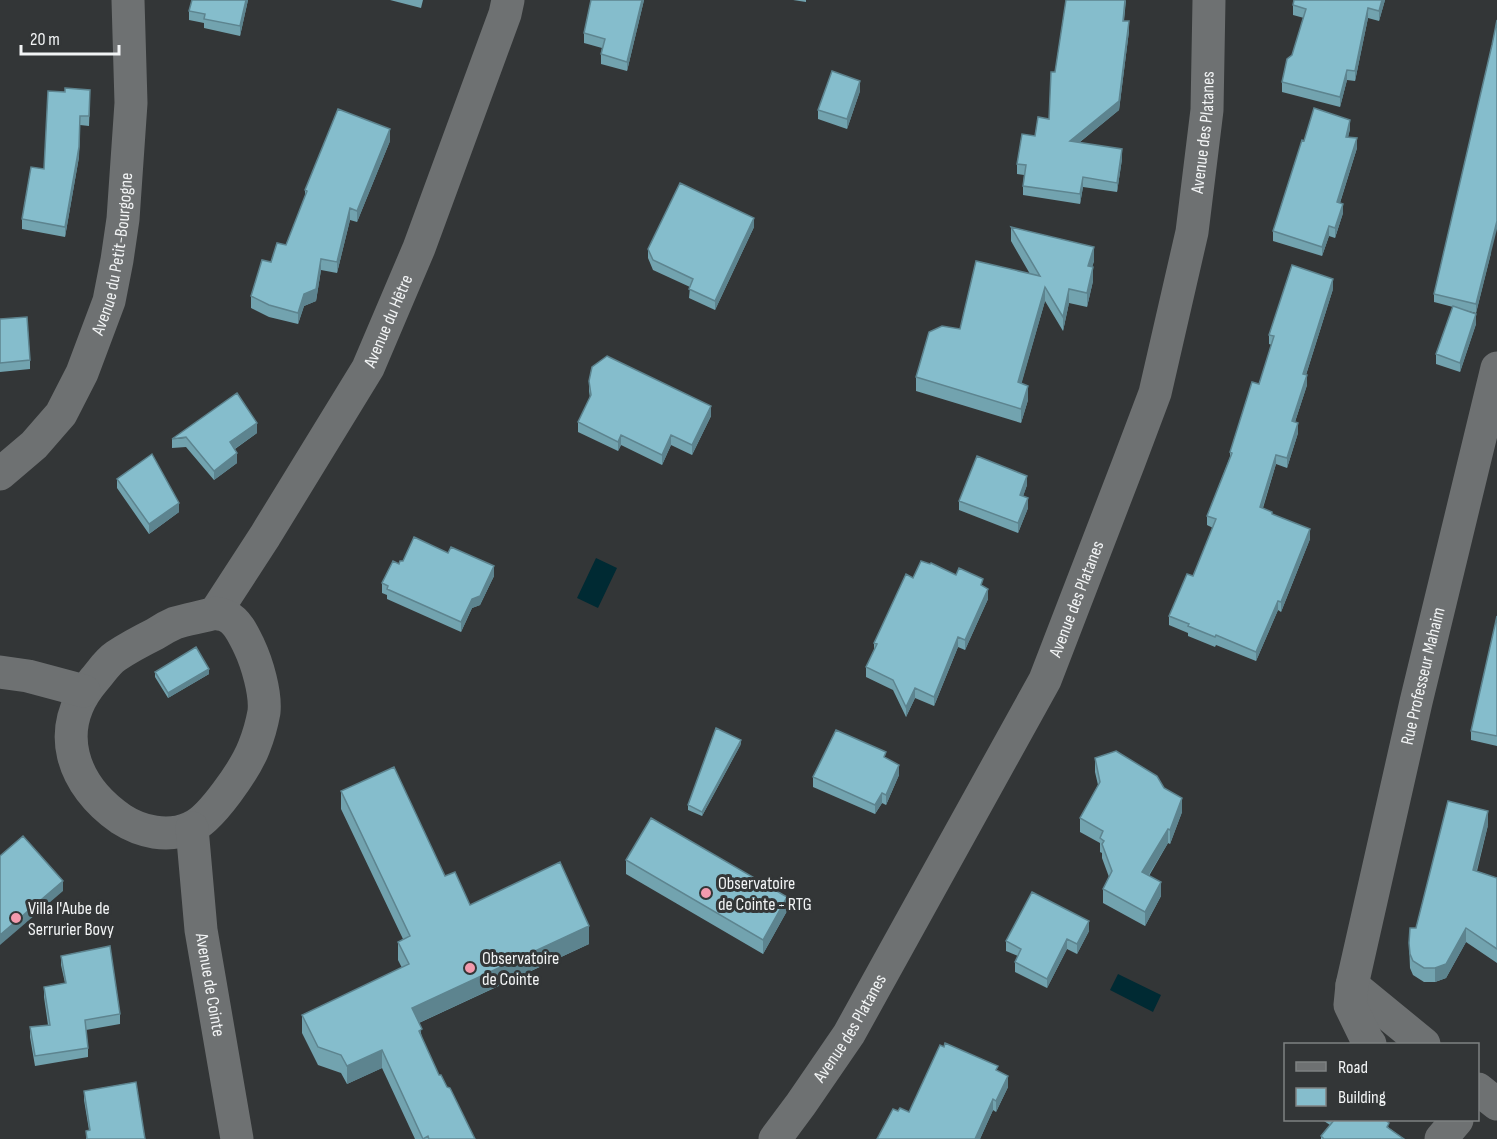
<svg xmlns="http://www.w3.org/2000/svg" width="1497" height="1139" viewBox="0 0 1497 1139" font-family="'Sofia Sans Condensed',sans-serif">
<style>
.water{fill:#002a33}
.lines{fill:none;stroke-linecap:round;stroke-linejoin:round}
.minor{stroke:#6e7172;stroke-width:33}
.wall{fill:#72a3af}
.shaded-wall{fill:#5d848f}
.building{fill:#85bdcc;stroke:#5d848f;stroke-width:1.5}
.poi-dot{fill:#f29aad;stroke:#333637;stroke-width:2}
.labels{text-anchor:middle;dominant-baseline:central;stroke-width:6;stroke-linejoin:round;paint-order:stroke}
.street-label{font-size:18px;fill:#f2f4f5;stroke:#333637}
.poi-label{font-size:18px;fill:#f2f4f5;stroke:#333637;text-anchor:start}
</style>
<rect width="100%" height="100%" fill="#333637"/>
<path class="water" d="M596,558l21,10 -19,40 -21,-10z
M1118,974l43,21 -8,17 -43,-22z"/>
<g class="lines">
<g class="minor">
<path id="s1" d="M0,474l34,-29 27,-31 21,-41 27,-72 8,-41 6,-41 8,-116 -3,-103"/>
<path id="s2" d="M215,613l50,-77 103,-168 51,-120 86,-234 3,-14"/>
<path d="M215,613c4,1 10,2 13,4 10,5 16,19 21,29 8,17 17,47 15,66 -2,11 -6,25 -10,35 -8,21 -43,73 -64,81 -22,10 -49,4 -69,-9 -49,-34 -69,-90 -27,-139 7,-8 13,-18 22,-24 12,-8 25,-15 39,-22 6,-4 13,-8 20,-11 13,-4 27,-6 40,-10z"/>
<path d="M0,672l28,4 56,15"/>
<path id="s3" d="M192,828l9,102 36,209"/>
<path d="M1352,985l72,59"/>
<path id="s4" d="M1370,1044l-3,-4 -17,-35 2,-20 64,-283 81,-334"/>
<path d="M1478,1089l19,15"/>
<path id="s5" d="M775,1139l26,-35 48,-70 196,-354 84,-218 26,-69 37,-161 15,-122 2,-110"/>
<path d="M1441,1139l16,-19"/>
</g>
</g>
<path class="wall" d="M192,0h56l-8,36 -36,-8v-5l-15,-3v-9z
M390,0h33l-2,8z
M591,0h53l-17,71 -26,-7v-10l1,-6 -18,-5v-10z
M793,0h13v2z
M1126,0l-2,21 5,10 -10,79 -39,32 42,17 -5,33 -34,-5 -3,17 -57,-9v-9l1,-11 -7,-1v-10l18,-28 14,-17 6,-47z
M1294,0h91l-6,21 -11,-3 -13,63 -8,-1 -7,27 -58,-15v-10l10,-27 12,-37 -11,-3v-10z
M860,91l-13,38 -29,-10v-9z
M90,99l-1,27 -9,-1 -1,32 -14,80 -43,-8v-10l22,-50z
M1350,129l-2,8 9,11 -17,55 3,10 -8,25 -6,-2 -7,20 -49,-15v-10l31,-90z
M390,141l-33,81 -7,-2 -13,53 -16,-3 -5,31 -12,5 -6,18 -29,-7 -18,-9v-12l20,-34 15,-17 19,-49v-6z
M754,227l-39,83 -26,-12 1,-11 -37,-17 -5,-12v-9z
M1011,227l83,34 -2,6 1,14 -6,26 -18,-4 -6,28 -18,-30 -24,83 7,16 -7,23 -105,-32v-14l44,-48 70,-55 -19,-33z
M1491,253l-15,60 -12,-3 12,14 -16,48 -24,-8v-10l17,-47 -19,-5v-8z
M1333,289l-27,86 1,10 -12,37 3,11 -11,35 -11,-4 -13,44 47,31 -29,73 -3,-2 -22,51 -40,-16 -1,2 -27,-11v-3l-19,-8v-9l24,-40 20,-48 -6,-3v-9l23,-59v-5l29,-68 13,-39 -3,-1v-9z
M0,319l30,41v9l-30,3z
M589,381l122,35 -19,39 -21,-10 -9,20 -41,-20 -3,6 -40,-19v-10l12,-24 -1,-7z
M257,433l-22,16 2,14 -23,17 -28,-33 -14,1v-9z
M117,479l62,33 -30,22 -32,-46z
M1027,485l-4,11 5,12 -10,25 -59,-23v-9z
M403,561l91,15 -14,29 -8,3 -11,24 -74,-33v-4l-5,-2v-10l17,-19z
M913,578l70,9 5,12 -23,51 -7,-3 -24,59 -19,-8 -9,19 -13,-27 -27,-13v-10l8,-17v-7z
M1497,616v130l-26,-6v-9z
M155,672l54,2 -41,24 -13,-21z
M741,744l-39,72 -14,-6v-5z
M1095,758l69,30 18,24 -12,32 -2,-1 -19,33 12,20 -16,30 -42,-23v-14l6,-12 -7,-19v-5l-2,-1v-9l-20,-11v-14l18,-33 -3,-13z
M899,775l-13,30 -4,-2 -7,11 -62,-27v-10z
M341,791l104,85 25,29 119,39 -170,79 3,15 17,37 36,64h-60l-33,-71 -35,16 -6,-11 -23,-8 -16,-32v-18l100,-47 -4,-8v-18l5,-3 -62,-130z
M1488,825l-11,46 20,7v85l-31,-21 -20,36 -11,4h-11l-11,-7 -3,-7 -1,-25 7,-15z
M626,860l161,51 -24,43 -137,-80z
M1089,931l-12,23 -10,-5 -20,39 -32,-16v-10l3,-6 -12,-5v-10z
M61,956l59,58v10l-34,6 2,18v9l-53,9 -5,-29v-10l18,-2 -4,-28v-10l21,-4 -4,-18z
M998,1071l10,16 -12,25 -3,-2 -13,29 -82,-28 11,1z
M84,1091l61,48h-59v-8l3,-1 -5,-30z
M1321,1119h63l5,9 15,11h-83v-3l9,-11z"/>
<path class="shaded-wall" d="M246,0h2l-8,36v-10z
M642,0h2l-17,71v-9z
M1382,0h3l-6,21v-10z
M1368,8v10l-13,63v-10z
M1129,21v10l-10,79 -49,40v-9z
M1347,70v10l-7,27v-10z
M860,81v10l-13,38v-10z
M80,116l-1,41 -14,80v-10z
M1350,120v9l-4,17v-9z
M390,129v12l-33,81v-11z
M1357,138v10l-20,64v-10z
M1122,149v10l-5,33v-9z
M1083,177v10l-3,17v-10z
M1343,204v9l-8,25v-10z
M350,208v12l-13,53v-11z
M754,218v9l-39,83v-9z
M1497,221v8l-21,84v-9z
M1329,226v10l-7,20v-9z
M1094,247v14l-6,19v-14z
M321,259v11l-5,31 -12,5 -6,18v-11l6,-19z
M1093,267v14l-6,26v-14z
M1333,279v10l-30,95v-10z
M1045,287v14l-27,95v-14z
M1069,289v14l-6,28v-14z
M1476,314v10l-16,48v-9z
M1307,375v10l-15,46v-10z
M1028,386v14l-7,23v-14z
M711,406v10l-19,39v-10z
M257,423v10l-27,19v-10z
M1298,423v10l-11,35v-10z
M621,435v10l-3,6v-9z
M671,435v10l-9,20v-10z
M237,453v10l-23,17v-9z
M1276,455v9l-16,52v-9z
M1027,476v9l-7,20v-10z
M1028,498v10l-10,25v-10z
M179,503v9l-30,22v-10z
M1310,529v10l-29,73v-10z
M494,566v10l-14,29 -8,3 -11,24v-10l11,-23z
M988,589v10l-23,51v-10z
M1278,601v9l-22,51v-9z
M958,637v10l-24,59v-9z
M209,669v5l-41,24v-5z
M915,688v10l-9,19v-10z
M741,740v4l-39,72v-4z
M899,765v10l-13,30v-10z
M882,793v10l-7,11v-9z
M1182,798v14l-12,32v-14z
M1488,811v14l-15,59v-14z
M1168,829v14l-26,43v-14z
M63,881v10l-63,54v-10z
M1161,882v14l-16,30v-14z
M787,897v14l-24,43v-14z
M1089,921v10l-12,23v-10z
M589,926v18l-177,82v-18z
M1466,928v14l-20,36 -11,4v-14z
M1067,939v10l-20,39v-9z
M382,1050v18l-35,16v-18z
M1008,1076v11l-12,25v-11z
M993,1099v11l-13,29h-5z"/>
<path class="building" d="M192,0h54l-6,26 -36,-7 1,-5 -16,-3z
M591,0h51l-15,62 -26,-8 4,-15 -21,-6z
M1066,0h59l-2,21h6l-10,80 -49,40 52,8 -5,34 -34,-6 -3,17 -57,-8 3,-21 -9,-1 5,-30 13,2 3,-19 11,2 2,-47h4z
M1294,0h88l-3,11 -11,-3 -13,63 -8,-1 -7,27 -58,-15 5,-23 5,-4 14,-46 -13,-4z
M1497,20v201l-21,83 -42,-10 58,-249z
M832,71l28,10 -13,38 -29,-9z
M65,88l25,2 -1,26h-9l-1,31 -14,80 -43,-8 9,-52 13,2 4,-78 17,1z
M1314,108l36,12 -4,17 11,1 -20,64 6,2 -8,24 -6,-2 -7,21 -49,-16 29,-91 2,1z
M338,109l52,20 -33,82 -7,-3 -13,54 -16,-3 -5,30 -12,5 -6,19 -29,-8 -18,-9 11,-36 9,2 6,-19 9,2 21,-54 -2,-1z
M680,183l74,35 -39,83 -26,-12 4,-10 -40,-19 -5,-11z
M1011,227l83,20 -6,19 5,1 -6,26 -18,-4 -6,28 -18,-30 -27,95 10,4 -7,23 -105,-32 13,-45 13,-6 18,3 16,-68 64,15z
M1292,265l41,14 -30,95 4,1 -15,46 6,2 -11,35 -11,-3 -16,52 12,5v2l38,15 -29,73 -3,-1 -22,51 -40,-17 -1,2 -27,-11 1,-2 -20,-8 18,-42 6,2 23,-57 -9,-3 25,-63 -2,-1 22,-70 7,2 15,-48 -5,-1z
M1453,306l23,8 -16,49 -24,-9z
M27,317l3,43 -30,3v-44z
M607,356l104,50 -19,39 -21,-10 -9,20 -41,-20 -3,7 -40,-20 13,-27 -2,-14 3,-14z
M237,393l20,30 -27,19 7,11 -23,18 -28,-34 -14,2z
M152,454l27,49 -30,21 -32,-45z
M977,456l50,20 -7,19 8,3 -10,25 -59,-22z
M414,537l34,16 3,-6 43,19 -14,30 -8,3 -11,23 -74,-33 1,-3 -6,-3 11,-22 6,3 1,-3h3z
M921,561l9,3 1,-1 25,12 3,-7 24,11 -2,6 7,4 -23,51 -7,-3 -24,60 -19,-9 -9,19 -13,-27 -27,-13 11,-23 -3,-1 32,-69 7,4z
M1497,616v120l-26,-5z
M196,647l13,22 -41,24 -13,-21z
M716,728l25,12 -39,72 -14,-7z
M836,730l50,22 -2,5 15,8 -13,30 -4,-2 -7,12 -62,-28z
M1116,751l41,25 7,12 18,10 -12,32 -2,-1 -26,43 19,10 -16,30 -42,-23 9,-18 -10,-27 2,-3 -4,-3 3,-7 -23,-13 20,-36 -5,-24z
M394,767l51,109 10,-4 15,33 90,-43 29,64 -177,82 10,21 -3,2 20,44h2l6,12 3,1 25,51h-46l-1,-3 -5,3 -41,-89 -35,16 -6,-11 -23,-8 -16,-32 107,-51 -11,-22 12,-6 -69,-145z
M1448,801l40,10 -15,59 24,8v71l-31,-21 -20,36 -11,4h-11l-11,-7 -3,-7 -1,-11 1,-15h6z
M651,818l136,79 -24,43 -137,-80z
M23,836l40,45 -63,54v-79z
M1032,892l57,29 -12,23 -10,-5 -20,40 -32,-17 6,-13 -15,-8z
M110,946l10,68 -35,6 3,28 -53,8 -5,-29 20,-2 -6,-38 22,-4 -5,-27z
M945,1043l53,23 -2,4 12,6 -12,25 -3,-2 -18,40h-98l16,-30 5,2 2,-3 9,4 31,-67 4,2z
M136,1082l9,57h-58l-1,-8 4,-1 -6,-39z
M1335,1119h49l5,4 -2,4 17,12h-80l-3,-3z"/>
<g class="poi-dot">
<circle cx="706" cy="893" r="6"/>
<circle cx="16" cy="918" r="6"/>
<circle cx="470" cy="968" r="6"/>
</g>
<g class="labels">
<g class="street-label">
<text stroke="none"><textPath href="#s5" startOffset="1106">Avenue des Platanes</textPath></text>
<text stroke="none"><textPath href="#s1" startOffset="256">Avenue du Petit-Bourgogne</textPath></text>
<text stroke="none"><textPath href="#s2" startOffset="340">Avenue du Hêtre</textPath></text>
<text stroke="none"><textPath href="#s5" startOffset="620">Avenue des Platanes</textPath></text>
<text stroke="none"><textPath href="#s4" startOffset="381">Rue Professeur Mahaim</textPath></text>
<text stroke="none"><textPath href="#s3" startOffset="158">Avenue de Cointe</textPath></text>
<text stroke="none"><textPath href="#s5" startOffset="134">Avenue des Platanes</textPath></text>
</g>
<g class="poi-label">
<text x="718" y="883">Observatoire<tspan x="718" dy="21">de Cointe - RTG</tspan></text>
<text x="28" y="908">Villa l'Aube de<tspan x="28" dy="21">Serrurier Bovy</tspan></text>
<text x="482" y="958">Observatoire<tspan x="482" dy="21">de Cointe</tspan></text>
</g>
</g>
<rect x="1284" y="1043" width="195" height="78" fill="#333637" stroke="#7f8283" stroke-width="1.5"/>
<rect x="1296" y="1062" width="30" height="9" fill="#6e7172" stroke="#7f8283" stroke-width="1.5"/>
<text x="1338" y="1073" font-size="18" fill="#f2f4f5">Road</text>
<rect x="1296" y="1088" width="30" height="18" fill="#85bdcc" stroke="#7f8283" stroke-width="1.5"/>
<text x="1338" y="1103" font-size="18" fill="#f2f4f5">Building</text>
<path d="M21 45v9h98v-9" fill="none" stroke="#f2f4f5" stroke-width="3"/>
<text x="30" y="45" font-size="18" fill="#f2f4f5" stroke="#333637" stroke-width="4.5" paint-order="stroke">20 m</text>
</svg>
